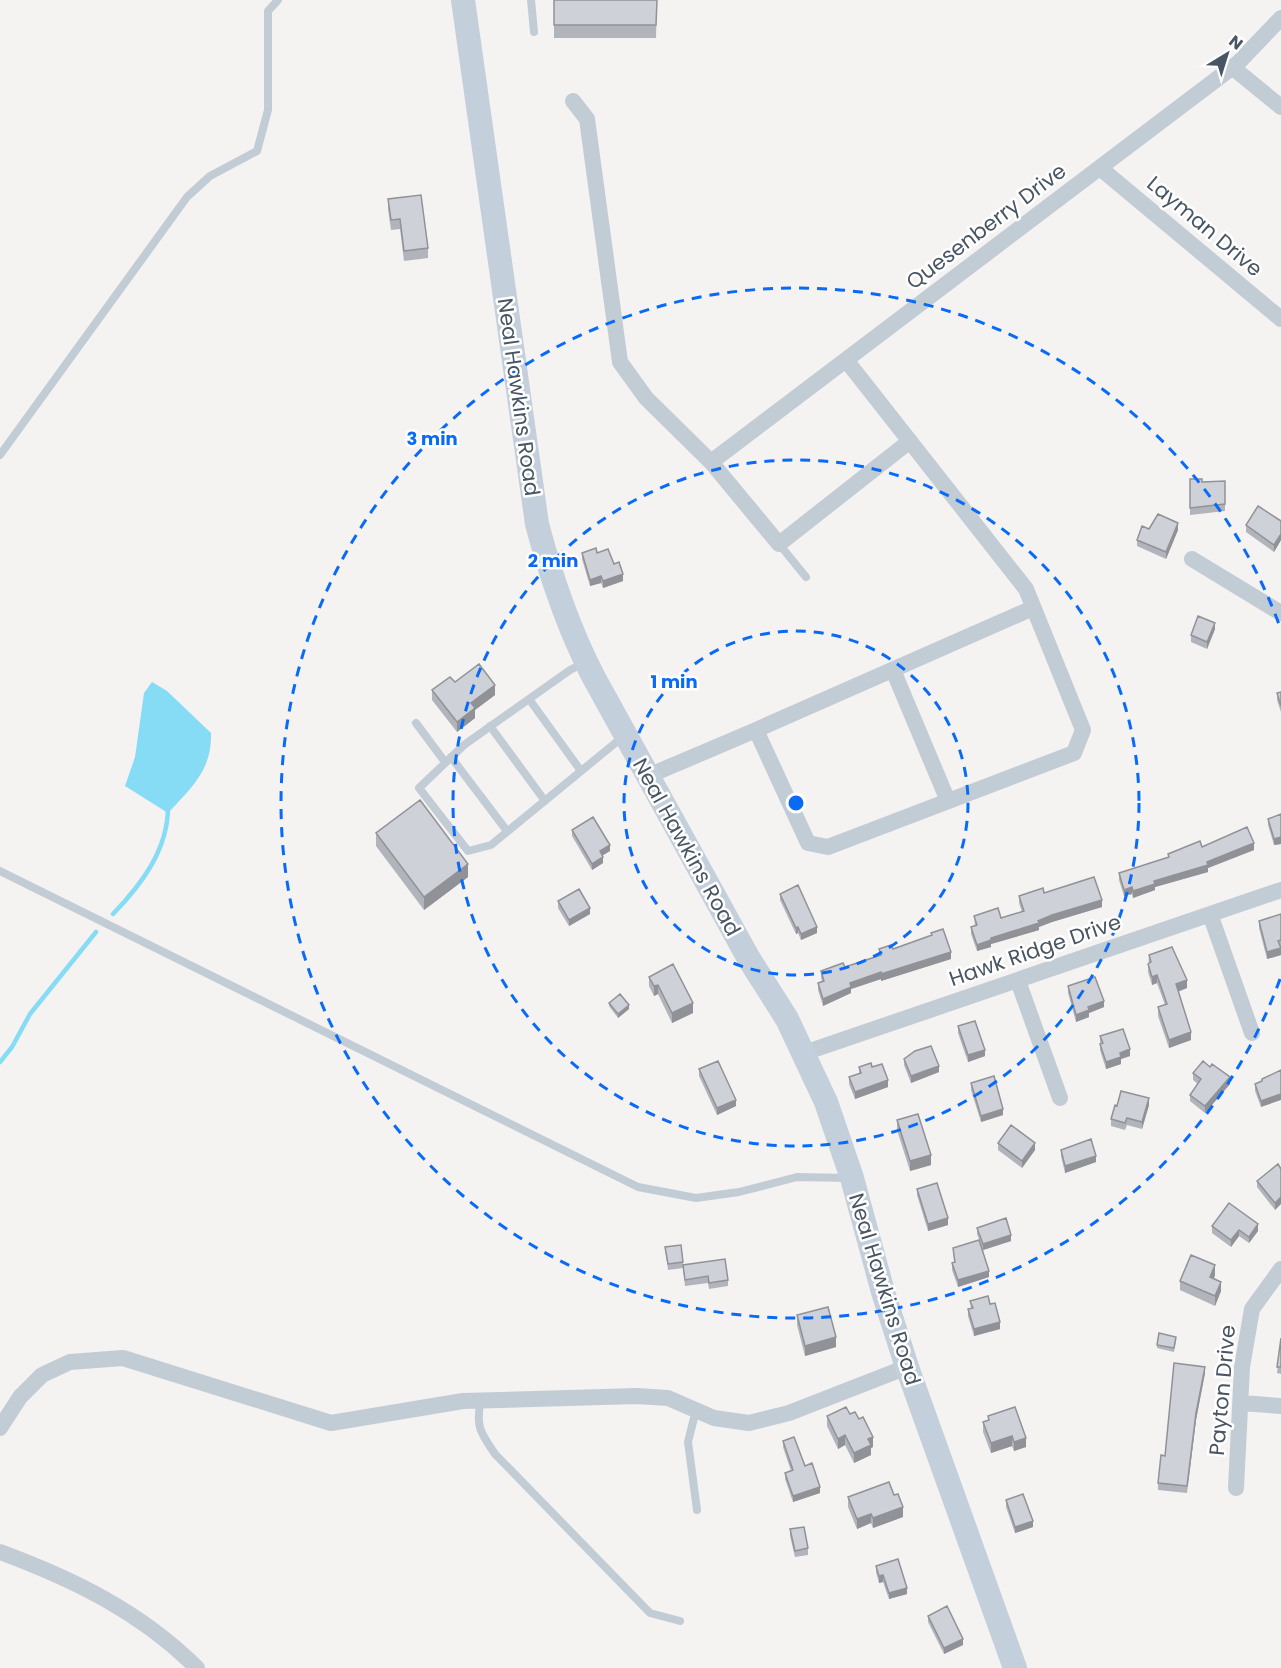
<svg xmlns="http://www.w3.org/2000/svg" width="1281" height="1668" viewBox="0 0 1281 1668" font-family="Poppins,sans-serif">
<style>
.water{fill:#87dcf5}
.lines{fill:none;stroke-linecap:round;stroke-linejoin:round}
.stream{stroke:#87dcf5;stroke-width:4.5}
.lane{stroke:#c2ccd5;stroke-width:8}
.street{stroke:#c2ccd5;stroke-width:16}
.secondary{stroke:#c4cfdc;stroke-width:24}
.wall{fill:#b1b4ba}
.shaded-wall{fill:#909297}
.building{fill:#ced1d8;stroke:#909297;stroke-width:1.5}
.ring{fill:none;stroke:#086bf8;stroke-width:3;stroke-dasharray:10 8}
.labels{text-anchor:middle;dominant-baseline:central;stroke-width:5;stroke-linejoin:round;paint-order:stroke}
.street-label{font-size:21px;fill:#485562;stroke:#fff}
.centre{fill:#086bf8;stroke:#fff;stroke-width:3}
.ring-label{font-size:18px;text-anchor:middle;font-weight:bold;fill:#086bf8;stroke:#fff;stroke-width:5;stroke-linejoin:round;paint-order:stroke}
</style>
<rect width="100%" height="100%" fill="#f5f2f2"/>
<path class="water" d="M152,682l15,9 44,42c1,37 -19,54 -43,80l-43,-27 10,-29 9,-64z"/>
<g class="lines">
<path class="stream" d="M113,914c28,-29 55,-64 55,-107
M0,1062l12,-15 18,-33 66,-82"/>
<path class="lane" d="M531,0l3,32
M0,455l187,-258 23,-21 47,-25 11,-41v-99l10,-11
M779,544l27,33
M584,663l-14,7 -106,75 -45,43 49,63 23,-6 134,-110
M529,699l52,72
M416,723l29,39
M490,726l55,75
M451,757l56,74
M0,871l638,316 58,11 43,-6 58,-15 51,1
M481,1400c-6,27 0,33 14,54l155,159 30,8
M696,1410l-8,32 9,68"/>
<path class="street" d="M1232,67l49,40
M573,101l14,18 33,243 26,36 65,64 68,82 131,-103
M1100,168l181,151
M711,462l527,-399 43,-45
M1192,559l89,54
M893,670l55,131
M756,730l277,-122
M648,776l108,-46 52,113 20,4 246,-94 9,-23 -57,-141 -180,-229
M1210,914l42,119
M1018,981l42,117
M804,1053l477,-163
M1241,1403l40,3
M0,1428l20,-31 22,-22 28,-13 53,-4 208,65 132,-22 174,-5 31,2 46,20 35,5 40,-10 118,-46
M1236,1488l6,-121 10,-58 29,-40
M0,1552c73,27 141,60 197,116"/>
<path class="secondary" d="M463,0l74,524c14,53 31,103 56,152l156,283 38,60 39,83 26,76 31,114 24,75 108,301"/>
</g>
<path class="wall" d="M554,0h103l-1,38h-102z
M388,199l40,49v10l-24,3 -4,-32 -9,1 -3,-21z
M1190,479l12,3 23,-1v30l-35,4z
M1281,521v19l-7,12 -28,-20v-7z
M1149,529l29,1 -12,29 -29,-13v-6z
M582,553h15l17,11 9,17 -20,7 -2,-5 -11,3 -8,-27z
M1215,629l-8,20 -16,-7v-7z
M455,682l40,13 -20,15v8l-18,14 -25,-32v-10z
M1281,692v20l-4,-12v-7z
M1281,814v30l-7,1 -6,-20v-6z
M572,830l38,21 -7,4v8l-11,7 -20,-34z
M376,833l92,44 -44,33 -48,-64z
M1202,847l52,3 -46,18v4l-53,15v3l-22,8 -1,-4 -8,2 -5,-16v-7l49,-16v-3z
M1044,893l58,14 -50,15 -13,5v3l-48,14v3l-14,4 -6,-17v-7l4,-1 -1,-10 27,2 21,-6 -3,-9v-7z
M780,894l37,39 -16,7 -3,-7 -2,1 -16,-34z
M558,901l32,13 -21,12 -11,-18z
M1281,914v41l-14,4 -8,-31v-7z
M931,933l20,26 -70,22v-2l-30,10v4l-28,13 -5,-16v-7l4,-2 -1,-3v-7l24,-4 34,-11v-7h14l38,-13z
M1149,955l38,33 -9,4 13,48 -22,8 -11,-32v-9l7,-2 -8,-22 -5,2 -4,-13z
M649,977l44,36 -21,10 -14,-29 -4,2 -5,-10z
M1068,986l36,21 -15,6v4l-13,5 -8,-29z
M609,1003l20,6 -11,9 -9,-12z
M958,1026l27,30 -17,6 -10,-29z
M1100,1036l30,20 -9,3v5l-15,5 -6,-19z
M904,1059l35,13 -28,11 -7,-18z
M859,1067h13l16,20 -33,12 -6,-15v-7l10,-3z
M699,1069l37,37 -19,9 -18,-39z
M1281,1070l-20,37 -6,-16v-7l7,-2v-3z
M1193,1073l37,11 -25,29 -15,-12v-6l8,-11 -5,-4z
M971,1083l32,32 -22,7 -10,-32z
M1149,1105l-7,24 -15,-4 -2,5 -14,-4v-7l6,-13z
M897,1120l34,45 -21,6 -13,-41z
M998,1143l37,7 -13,18 -24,-18z
M1061,1150l35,12 -31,11 -4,-17z
M1278,1164l-3,46 -18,-23v-6z
M917,1189l31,36 -20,6 -11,-36z
M1212,1226l46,5 -9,12 -10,-7 -8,11 -19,-14z
M977,1228l34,13 -28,9 6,27 -31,10 -6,-17v-7l2,-1 -1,-14 28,-4 -4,-10z
M665,1247l18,15v3l45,15v6l-19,3 -1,-6 -23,3 -2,-18 -15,2z
M1215,1275l-1,4 7,12 -6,15 -35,-16v-9z
M970,1301l20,3 10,25 -26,7 -6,-20v-7l3,-1z
M797,1315l39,32 -31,9 -8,-31z
M1281,1338v36l-4,-1z
M1176,1340l-2,12 -17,-4v-3z
M1205,1373l-9,47 -9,73 -29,-3v-7l7,-27z
M850,1414l23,33 -2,1v7l-17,8 -9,-18 -7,4 -11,-23v-10z
M988,1416l38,31 -12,4 -2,-5 -21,7 -8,-21v-10l5,-1z
M783,1441l22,25 15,27 -27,9 -8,-23v-6l6,-2 -8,-24z
M848,1497l55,20 -30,11 -2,-5 -14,6 -9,-22z
M1006,1500l27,27 -18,6 -9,-26z
M790,1529l18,19v7l-13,2 -5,-21z
M876,1566l31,28 -18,5 -6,-17 -4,1 -3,-11z
M928,1616l35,29 -19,9 -16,-32z"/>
<path class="shaded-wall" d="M1178,523v7l-12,29v-7z
M1281,534v6l-7,12v-7z
M623,574v7l-20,7v-7z
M601,576v7l-11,3v-6z
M1215,623v6l-8,20v-7z
M495,685v10l-20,15v8l-18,14v-10l14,-19z
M1281,837v7l-7,1v-6z
M1254,843v7l-46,18v4l-53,15v3l-22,8v-7l21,-10 53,-19z
M610,845v6l-10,6v-6z
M603,857v6l-11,7v-6z
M468,864v13l-44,33v-13z
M1132,887v7l-8,2v-6z
M1102,900v7l-50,15 -13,5v3l-48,14v3l-14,4v-6l14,-7 61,-23z
M590,908v6l-21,12v-6z
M798,927v6l-2,1v-6z
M817,927v6l-16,7v-6z
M1281,948v7l-14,4v-7z
M951,952v7l-70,22v-7z
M881,972v7l-30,10v4l-28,13v-7l27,-16z
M1157,975v8l-5,2v-8z
M1187,980v8l-11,4v-8z
M658,985v9l-4,2v-10z
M1104,1001v6l-15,6v4l-13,5v-7l12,-8z
M693,1003v10l-21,10v-10z
M629,1005v4l-11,9v-4z
M1191,1032v8l-22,8v-8z
M1130,1049v7l-9,3v5l-15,5v-7l14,-9z
M985,1050v6l-17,6v-7z
M939,1066v6l-28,11v-7z
M1230,1077v7l-25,29v-7z
M888,1080v7l-33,12v-7z
M1281,1094v6l-20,7v-6z
M1149,1098v7l-7,24v-7z
M736,1100v6l-19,9v-7z
M1003,1109v6l-22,7v-6z
M1035,1143v7l-13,18v-7z
M931,1155v10l-21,6v-10z
M1096,1156v6l-31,11v-7z
M1281,1197v7l-6,6v-7z
M948,1218v7l-20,6v-7z
M1258,1224v7l-9,12v-6z
M1239,1230v6l-8,11v-7z
M1011,1235v6l-28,9v-6z
M1215,1265v10l-5,12v-10z
M989,1271v6l-31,10v-7z
M1221,1282v9l-6,15v-10z
M1000,1322v7l-26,7v-7z
M836,1337v10l-31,9v-10z
M1205,1367v6l-9,47 -9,73 9,-80z
M845,1435v10l-7,4v-10z
M1012,1436v10l-21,7v-10z
M873,1437v10l-2,1v7l-17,8v-10l14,-14z
M1026,1438v9l-12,4v-9z
M820,1487v6l-27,9v-6z
M903,1507v10l-30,11v-10z
M871,1514v9l-14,6v-10z
M1033,1521v6l-18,6v-6z
M883,1575v7l-4,1v-7z
M907,1588v6l-18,5v-6z
M963,1639v6l-19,9v-6z"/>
<path class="building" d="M554,0h103l-1,25h-102z
M421,195l7,53 -24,3 -4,-32 -9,1 -3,-21z
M1190,479h12v3l23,-1v23l-35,4z
M1258,506l23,15v13l-7,11 -28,-20z
M1158,514l20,9 -12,29 -29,-12 5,-14 7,3z
M596,548l1,5 11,-4 6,15 5,-2 4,12 -20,7 -2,-5 -11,4 -8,-27z
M1198,616l17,7 -8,19 -16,-7z
M479,664l16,21 -24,18 4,5 -18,14 -25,-32 18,-13 5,5z
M1281,692v14l-4,-13z
M420,800l48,64 -44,33 -48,-64z
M1281,814v23l-7,2 -6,-20z
M593,817l17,28 -10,6 3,6 -11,7 -20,-34z
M1247,827l7,16 -47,19 1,3 -54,16 1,3 -22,7 -1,-4 -8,3 -5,-17 50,-16 -1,-3 32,-13 2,6z
M1094,877l8,23 -50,15 -14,6 1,2 -48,15v2l-14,5 -6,-18 6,-2 -3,-9 24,-8 3,10 23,-7 -5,-15 24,-8 1,5z
M798,885l19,42 -16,7 -3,-7 -2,1 -16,-34z
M579,889l11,19 -21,12 -11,-19z
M1281,914v26l-3,1 3,7 -14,4 -8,-31z
M943,929l8,23 -70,22v-2l-31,11 1,4 -28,12 -5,-16 6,-2 -3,-10 22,-8 2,4 36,-12 -2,-6 12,-4 2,4 39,-14 -1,-2z
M1172,947l15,33 -11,4 15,48 -22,8 -11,-33 9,-3 -10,-29 -5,2 -4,-13 3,-2 -2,-7z
M673,964l20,39 -21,10 -14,-28 -4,1 -5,-9z
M1095,977l9,24 -16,6 1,3 -13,5 -8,-29z
M620,994l9,11 -11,9 -9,-11z
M975,1021l10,29 -17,5 -10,-29z
M1123,1029l7,20 -10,4 1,4 -15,5 -6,-18 3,-1 -3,-7z
M931,1046l8,20 -28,10 -7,-17 11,-8z
M718,1061l18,39 -19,8 -18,-39z
M1203,1061l7,6 2,-3 18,13 -25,29 -15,-11 11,-16 -8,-6z
M871,1063l1,4 10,-3 6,16 -33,12 -6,-15 12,-4 -2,-6z
M1281,1070v24l-20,7 -6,-17 7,-3v-2z
M994,1076l9,33 -22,7 -10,-33z
M1121,1091l28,7 -7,24 -15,-4 -2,5 -14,-4 4,-14 2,1z
M918,1114l13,41 -21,6 -13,-41z
M1011,1125l24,18 -13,18 -24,-18z
M1091,1139l5,17 -31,10 -4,-16z
M1278,1164l3,5v28l-6,6 -18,-22z
M937,1183l11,35 -20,6 -11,-35z
M1229,1203l29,21 -9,13 -10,-7 -8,10 -19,-14z
M1006,1218l5,17 -28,9 -6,-16z
M979,1240l10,31 -31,9 -6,-17 3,-1 -2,-14z
M681,1245l2,17 -15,2 -3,-17z
M1191,1255l24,10 -5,12 11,5 -6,14 -35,-15z
M725,1259l3,21 -19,3 -1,-7 -23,4 -2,-15z
M988,1296l2,8 5,-1 5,19 -26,7 -6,-20 5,-1 -3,-7z
M828,1307l8,30 -31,9 -8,-31z
M1159,1333l17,4 -2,11 -17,-3z
M1281,1338v29h-4z
M1174,1363l31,4 -9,46 -9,73 -29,-3 3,-28 4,1z
M846,1407l4,7 5,-2 4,7 4,-2 10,20 -5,2 3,6 -17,8 -9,-18 -7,4 -11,-23z
M1015,1407l11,31 -12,4 -2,-6 -21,7 -8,-21 6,-2 -1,-4z
M794,1437l11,29 7,-3 8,24 -27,9 -8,-23 8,-3 -10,-29z
M889,1482l5,13 4,-1 5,13 -30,11 -2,-4 -14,5 -9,-22z
M1023,1494l10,27 -18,6 -9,-27z
M804,1527l4,21 -13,3 -5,-22z
M898,1559l9,29 -18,5 -6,-18 -4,1 -3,-10z
M947,1606l16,33 -19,9 -16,-32z"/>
<g class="ring">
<circle cx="796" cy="803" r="172"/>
<circle cx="796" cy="803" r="343"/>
<path d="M1280 979A515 515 0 1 1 1280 627"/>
</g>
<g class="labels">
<g class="street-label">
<text transform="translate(986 226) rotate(-37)">Quesenberry Drive</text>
<text transform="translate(1205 226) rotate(40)">Layman Drive</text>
<text transform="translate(519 397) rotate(82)">Neal Hawkins Road</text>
<text transform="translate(687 847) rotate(61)">Neal Hawkins Road</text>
<text transform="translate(1035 950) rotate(-19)">Hawk Ridge Drive</text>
<text transform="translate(885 1289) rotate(73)">Neal Hawkins Road</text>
<text transform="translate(1222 1390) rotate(-85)">Payton Drive</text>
</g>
</g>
<circle cx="796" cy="803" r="9" class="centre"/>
<g class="ring-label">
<text x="432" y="445">3 min</text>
<text x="553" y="567">2 min</text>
<text x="674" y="688">1 min</text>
</g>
<g transform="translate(1227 54) rotate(38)" stroke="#ffffff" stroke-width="4.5" paint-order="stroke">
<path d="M0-4.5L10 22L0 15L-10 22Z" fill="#485562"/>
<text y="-9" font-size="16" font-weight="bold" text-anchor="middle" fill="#485562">N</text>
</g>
</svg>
